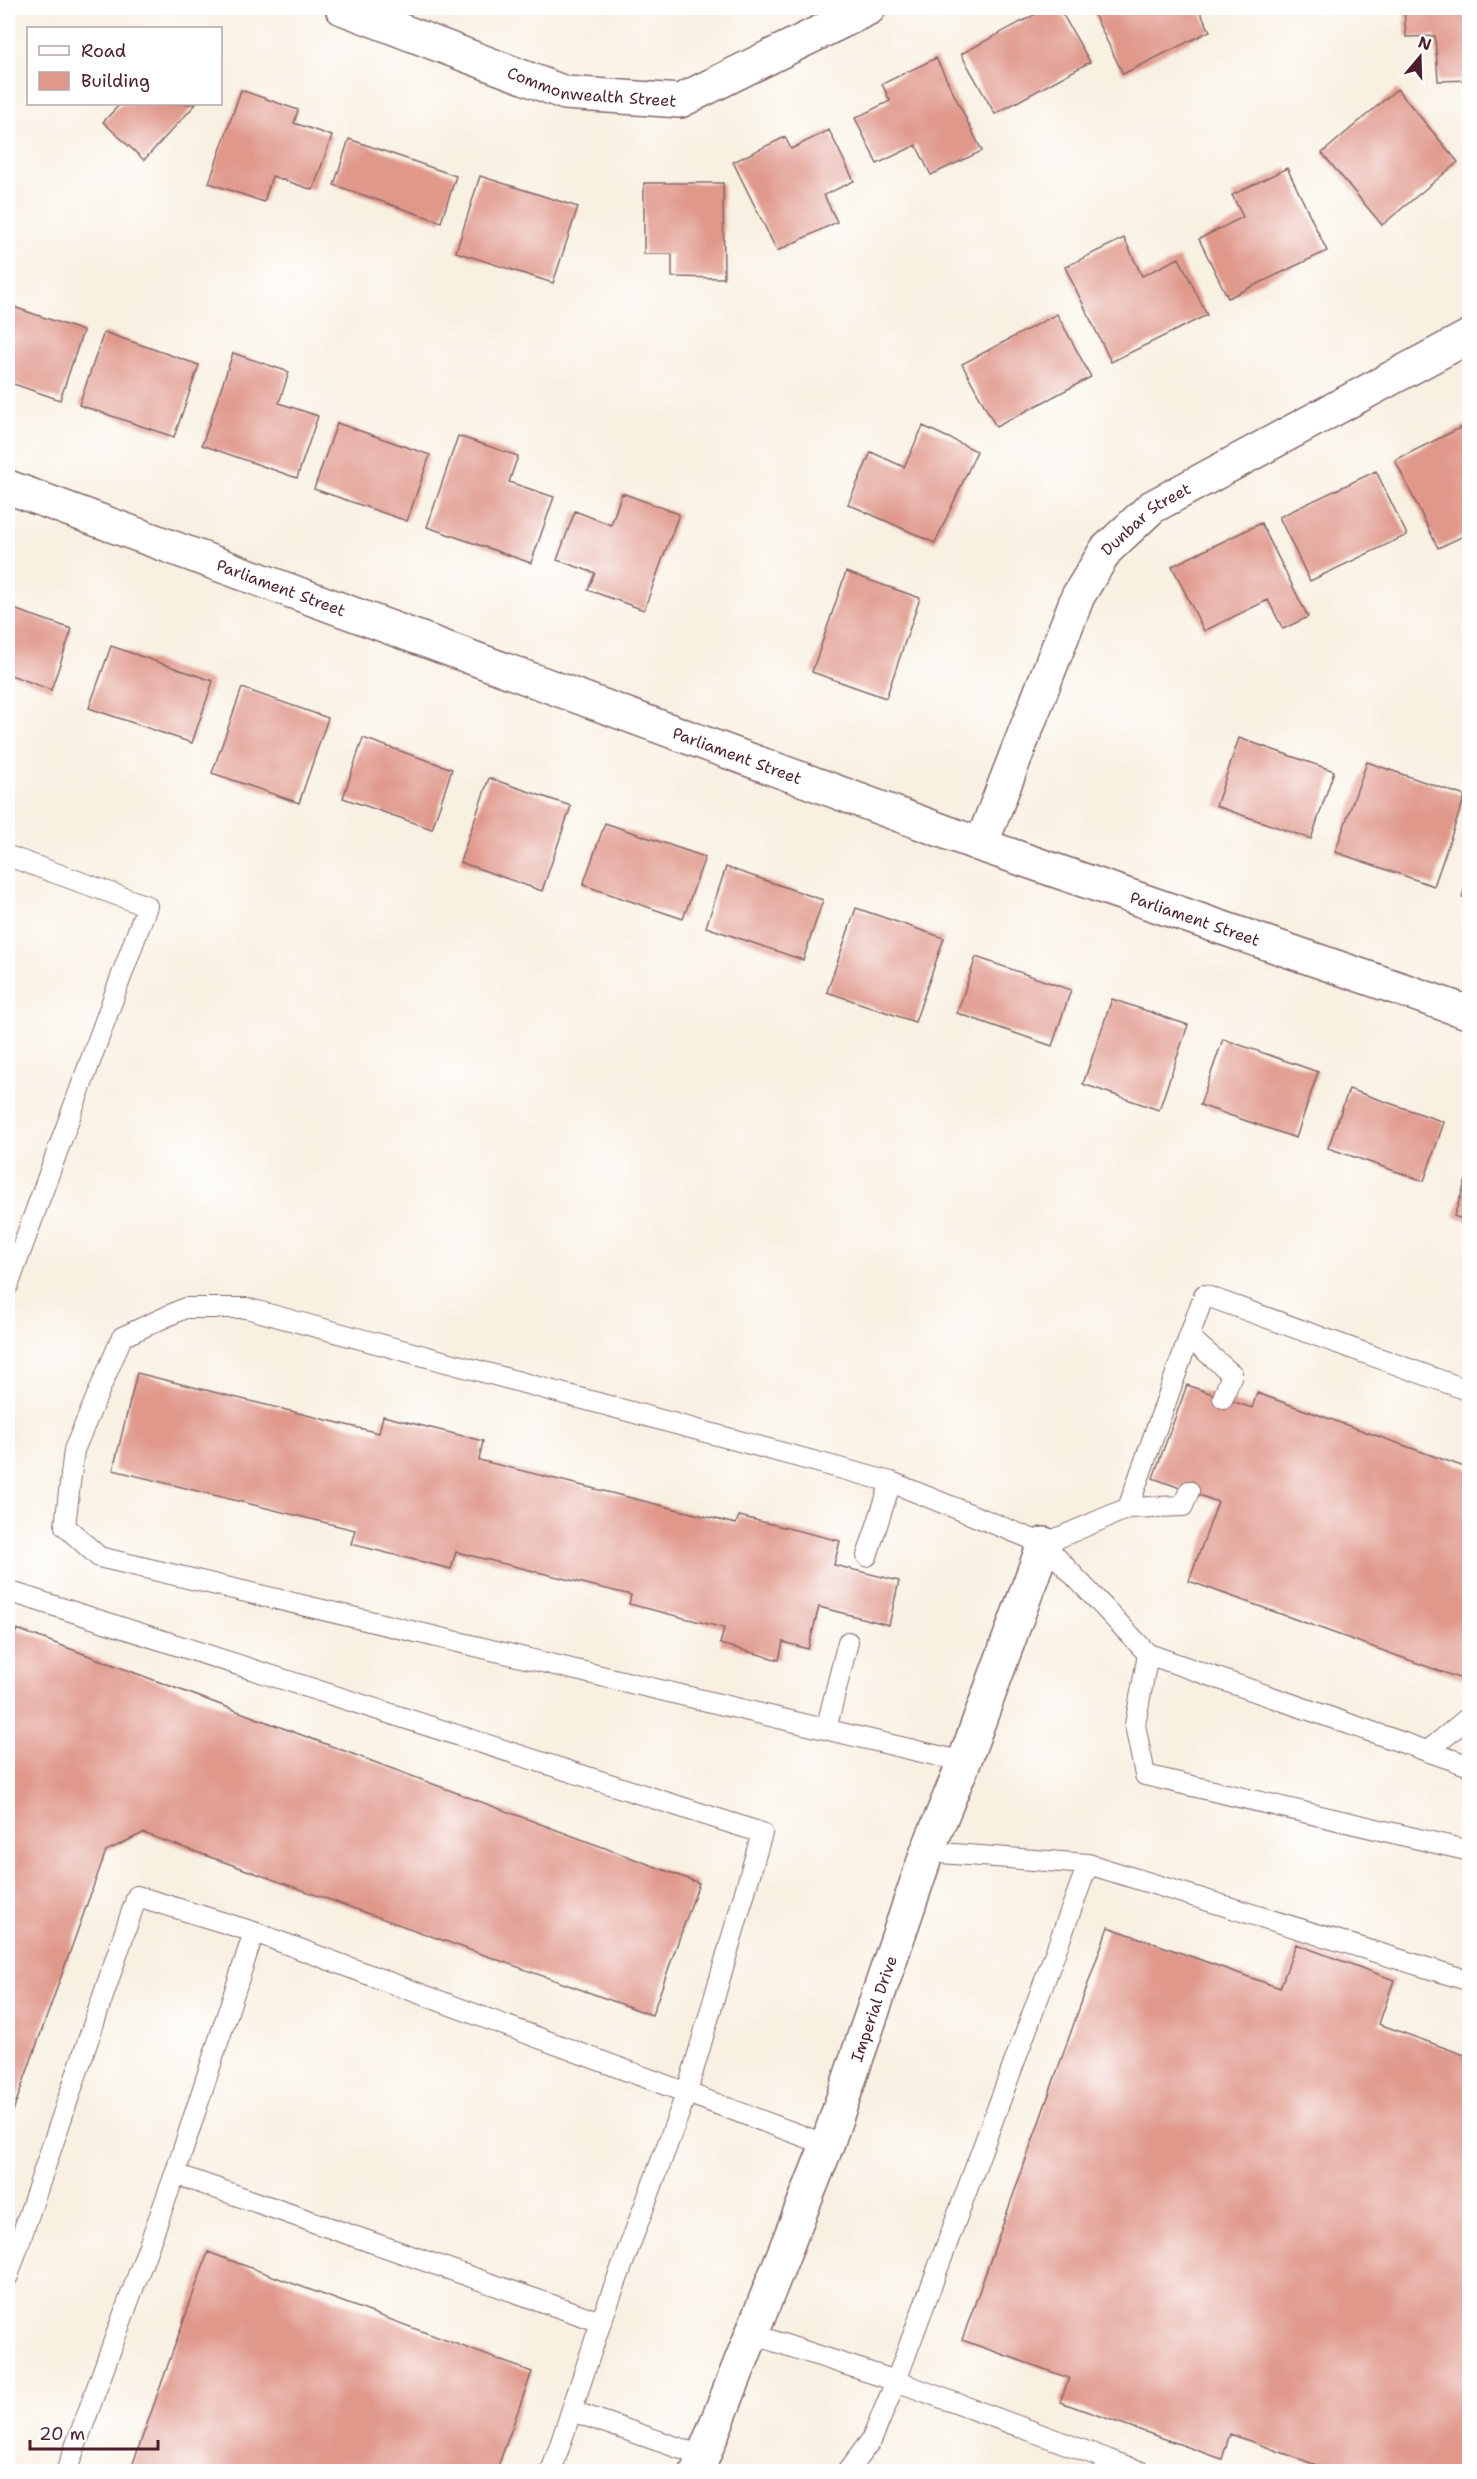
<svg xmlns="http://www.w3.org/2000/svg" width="1477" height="2479" viewBox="0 0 1477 2479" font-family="'Shantell Sans',sans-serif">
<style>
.building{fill:#e0988b}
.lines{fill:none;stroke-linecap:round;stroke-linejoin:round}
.lane-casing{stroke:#87686b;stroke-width:22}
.street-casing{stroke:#87686b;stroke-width:36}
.lane{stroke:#fff;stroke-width:20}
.street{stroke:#fff;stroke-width:33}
.labels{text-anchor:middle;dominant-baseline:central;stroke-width:6;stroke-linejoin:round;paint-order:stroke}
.street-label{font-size:16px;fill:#4a1f2b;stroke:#fff}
</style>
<rect width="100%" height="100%" fill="#fff"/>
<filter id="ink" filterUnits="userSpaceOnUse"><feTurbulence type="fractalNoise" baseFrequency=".0167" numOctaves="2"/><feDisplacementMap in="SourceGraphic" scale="12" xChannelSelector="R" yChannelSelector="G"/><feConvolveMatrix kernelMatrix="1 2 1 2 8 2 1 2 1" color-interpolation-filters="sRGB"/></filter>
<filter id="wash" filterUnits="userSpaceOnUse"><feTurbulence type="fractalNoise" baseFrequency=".008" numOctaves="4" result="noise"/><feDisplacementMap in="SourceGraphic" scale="24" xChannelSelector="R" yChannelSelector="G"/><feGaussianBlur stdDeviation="1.35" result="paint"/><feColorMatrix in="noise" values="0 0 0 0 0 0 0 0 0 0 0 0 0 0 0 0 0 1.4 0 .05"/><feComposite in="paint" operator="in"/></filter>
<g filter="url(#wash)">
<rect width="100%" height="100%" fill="#f8f0e1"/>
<g id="blocks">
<path class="building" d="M1047,8h12l31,54 -95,52 -34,-60z
M1091,8h107l12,23 -87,43z
M1404,8h66v72l-32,1 -3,-45 -29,1z
M936,58l46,93 -51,24 -15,-30 -39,19 -22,-46 35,-17 -8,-17z
M1397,89l61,73 -76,63 -60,-72z
M241,90l57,20 -4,13 38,13 -19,54 -41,-14 -8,26 -55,-19z
M120,104h76l-52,56 -41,-38z
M829,130l25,51 -30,14 13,27 -60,29 -44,-89 52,-25 6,12z
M349,139l107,37 -15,46 -107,-37z
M1287,168l40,83 -99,47 -29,-59 44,-22 -11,-22z
M480,176l98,31 -25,76 -97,-31z
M644,183h79l1,95 -52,-1v-23h-28z
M1124,238l18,38 37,-18 28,57 -96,47 -46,-95z
M8,305l75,26 -23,69 -52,-18z
M1057,314l34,63 -95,50 -34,-63z
M104,332l95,33 -25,72 -95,-32z
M233,353l56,19 -10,31 39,13 -21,62 -95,-33z
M337,423l93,32 -23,66 -93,-32z
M1470,423v110l-32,15 -43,-88z
M923,426l54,25 -42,92 -87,-39 23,-52 33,15z
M458,436l60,20 -9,26 45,15 -23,66 -104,-36z
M1376,471l31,64 -97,46 -31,-64z
M622,493l57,21 -35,96 -56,-20 7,-17 -38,-13 18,-49 36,14z
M1261,523l47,94 -25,12 -15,-29 -64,31 -32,-65z
M846,572l74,26 -34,100 -74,-26z
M8,607l64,22 -21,61 -43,-16z
M111,646l102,35 -21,62 -103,-35z
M242,688l86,30 -29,85 -87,-30z
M363,738l89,31 -20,60 -89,-31z
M1239,738l95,33 -23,68 -95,-33z
M1367,762l98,34 -31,90 -99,-34z
M489,778l82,28 -29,85 -82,-29z
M605,823l100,34 -22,62 -100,-34z
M726,867l97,33 -20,60 -97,-33z
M1469,876h1v24l-8,-3z
M856,908l88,30 -29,84 -88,-30z
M976,957l95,33 -19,56 -95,-33z
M1112,999l76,26 -29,85 -76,-26z
M1223,1039l95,33 -22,66 -96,-33z
M1349,1089l95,33 -20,59 -96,-33z
M1469,1171h1v51l-16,-6z
M137,1373l242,60 4,-17 100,25 -4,19 257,64 3,-8 101,25 -6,24 65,16 -10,44 -70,-18 -11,42 -25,-7 -4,18 -59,-16 4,-16 -95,-24 2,-9 -175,-43 -5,17 -100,-25 4,-14 -242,-60z
M1187,1385l65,23 5,-15 213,76v213l-281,-101 29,-79 -65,-24z
M17,1629l682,254 -47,132 -509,-182 -37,18 -98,274v-471z
M1108,1927l172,61 16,-44 98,36 -15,44 91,33v415h-134l-106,-38 -8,25 -162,-57 9,-24 -107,-38z
M208,2252l324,120 -36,100h-366z"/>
</g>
</g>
<g filter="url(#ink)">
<use href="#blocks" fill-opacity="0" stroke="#87686b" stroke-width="1.5"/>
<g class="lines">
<g class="lane-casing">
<path id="lane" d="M8,856l139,50 -139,380
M1189,1337l43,37 -9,24
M1128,1508l55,-2 6,-15
M1044,1544l84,-36 76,-213 266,96
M867,1556l24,-74
M8,1591l754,242 -75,259 -86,230 -50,150
M1148,1654l-13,71 10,50 325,76
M826,1729l22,-87
M1428,1751l42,-35
M964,1762l-865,-205 -34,-31 9,-76 48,-113 63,-29h61l645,174 153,62 104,110 322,112
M927,1852l161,12 382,117
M175,2174l426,148
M8,2276l129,-380 117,36 573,213
M752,2334l144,47 211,78
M572,2411l130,45
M66,2472l109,-298 79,-242
M847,2472l25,-33 24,-58 192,-517
M1103,2472l4,-13 35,13"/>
</g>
<g class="street-casing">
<g id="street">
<path id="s1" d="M342,8l223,85 115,8 189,-93"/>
<path id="s2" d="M8,487l973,358 489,168"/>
<path id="s3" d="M981,845l97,-249 28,-46 46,-43 318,-171"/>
<path id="s4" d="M697,2472l130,-327 100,-293 37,-90 80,-218"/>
</g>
</g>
<use href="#lane" class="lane"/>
<use href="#street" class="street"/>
</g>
</g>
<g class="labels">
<g class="street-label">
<text stroke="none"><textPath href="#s1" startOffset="264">Commonwealth Street</textPath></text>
<text stroke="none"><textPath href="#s3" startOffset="372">Dunbar Street</textPath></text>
<text stroke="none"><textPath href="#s2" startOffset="291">Parliament Street</textPath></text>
<text stroke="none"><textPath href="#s2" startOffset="777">Parliament Street</textPath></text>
<text stroke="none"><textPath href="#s2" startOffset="1263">Parliament Street</textPath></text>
<text stroke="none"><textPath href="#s4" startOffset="496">Imperial Drive</textPath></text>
</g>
</g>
<rect width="1477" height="2479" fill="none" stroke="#fff" stroke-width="30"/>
<rect x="27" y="27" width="195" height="78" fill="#ffffff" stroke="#b7a5aa" stroke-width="1.5"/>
<rect x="39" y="46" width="30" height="9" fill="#ffffff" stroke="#b7a5aa" stroke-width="1.5"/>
<text x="81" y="57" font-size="18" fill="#4a1f2b">Road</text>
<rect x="39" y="72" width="30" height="18" fill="#e0988b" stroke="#b7a5aa" stroke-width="1.5"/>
<text x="81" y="87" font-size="18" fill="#4a1f2b">Building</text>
<g transform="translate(1420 57) rotate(19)" stroke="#ffffff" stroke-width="4.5" paint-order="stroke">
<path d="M0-4.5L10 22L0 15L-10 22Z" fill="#4a1f2b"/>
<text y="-9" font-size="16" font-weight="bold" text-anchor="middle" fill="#4a1f2b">N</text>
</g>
<path d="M30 2440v9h128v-9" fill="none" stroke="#4a1f2b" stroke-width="3"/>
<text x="39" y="2440" font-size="18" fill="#4a1f2b" stroke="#ffffff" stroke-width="4.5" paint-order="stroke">20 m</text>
</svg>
